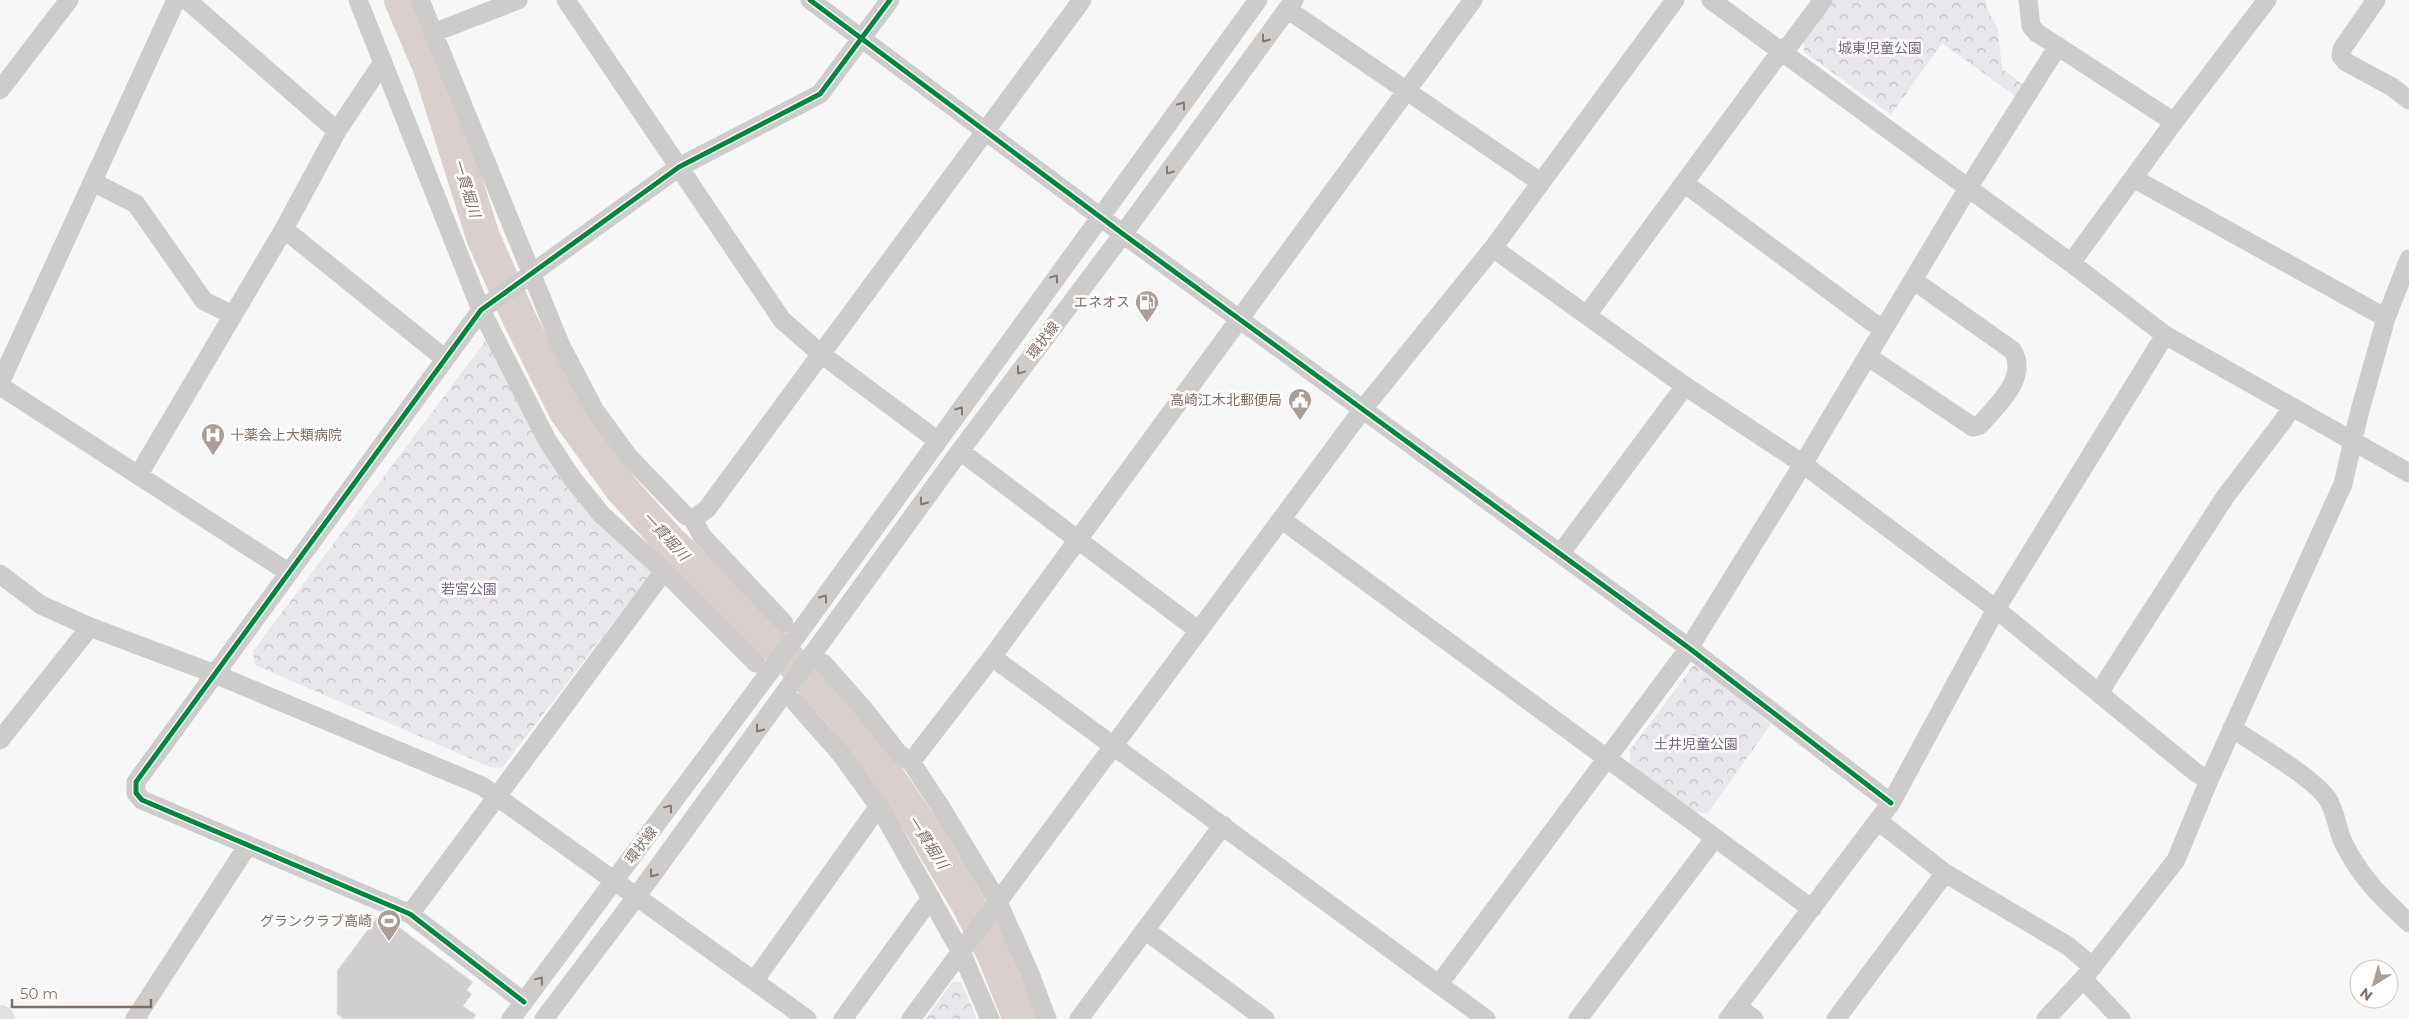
<svg xmlns="http://www.w3.org/2000/svg" width="2409" height="1019" viewBox="0 0 2409 1019" font-family="Montserrat,'Noto Sans JP',sans-serif">
<style>
.park{fill:url(#park-crowns)}
.lines{fill:none;stroke-linecap:round;stroke-linejoin:round}
.river{stroke:#d9d0ce;stroke-width:34}
.building{fill:#d0cece;stroke:#e6e6e8}
.major-casing{stroke:#d4d3d3;stroke-width:25}
.minor{stroke:#cdcccb;stroke-width:19}
.major{stroke:#e1e0df;stroke-width:24}
.cycleway-casing{stroke:#fff;stroke-width:8}
.cycleway{stroke:#00873e;stroke-width:5}
.oneway{stroke:#8a776d}
.labels{text-anchor:middle;dominant-baseline:central;stroke-width:5;stroke-linejoin:round;paint-order:stroke}
.park-label{font-size:14px;fill:#77667f;stroke:#fff}
.poi-label{font-size:14px;fill:#826e63;stroke:#fff;text-anchor:end}
.street-label{font-size:14px;fill:#826e63;stroke:#fff}
.water-label{font-size:15px;font-style:italic;fill:#8a6e69;stroke:#fff}
</style>
<defs>
<pattern id="park-crowns" width="20" height="18" patternUnits="userSpaceOnUse" patternTransform="scale(1.25)"><rect width="20" height="18" fill="#e8e5eb"/><path d="M2 6a3 3 0 1 1 6 0M12 15a3 3 0 1 1 6 0" fill="none" stroke="#c1bec2"/></pattern>
</defs>
<rect width="100%" height="100%" fill="#f7f7f8"/>
<path class="park" d="M1832,0h153l4,13 9,16 4,40 24,18 -7,12 -77,-56 -51,72 -87,-63 -1,-12z
M487,339l54,103 113,127 -152,199 -12,-1 -235,-102 -2,-14z
M1696,662l75,62 -63,89 -15,-1 -63,-48v-14z
M952,982h9l16,37h-51z"/>
<g class="lines">
<path class="river" d="M401,0l29,68 53,169 36,81 46,92 56,78 47,52 148,146 28,31 28,37 48,70 48,80 25,49 27,66"/>
</g>
<path class="building" d="M380,913l93,69 -6,8 5,4 -9,12 13,9 -3,4h-130l-6,-5v-43z"/>
<g class="lines">
<g class="major-casing">
<path id="major" d="M0,1018l2,1"/>
</g>
<path class="minor" d="M187,0l150,131
M358,0l123,310 66,130 25,38 30,37 62,56 -254,343
M420,0l141,346 33,63 35,48 56,58 8,4 14,-10 375,-509
M566,0l216,320 39,34 117,87
M810,0l313,234 566,414 202,155
M1711,0l360,263 94,72 244,138
M2028,0l3,26 6,7 137,89
M2376,0l-34,49 -1,7 5,6 46,25 17,13
M1287,9l253,173
M433,33l85,-33
M0,90l69,-90
M2133,178l253,140
M93,182l43,22 68,97 29,14
M1684,183l188,139 12,6
M284,229l160,129
M1493,248l192,138 118,78 193,145 199,163 14,8
M2071,263l103,-141 93,-122
M1587,315l194,-264 10,-8 32,-43
M1867,358l9,4 97,65 7,-2c16,-19 50,-48 32,-75l-99,-70
M0,383l176,-383
M0,386l288,186
M960,451l239,180
M139,474l145,-245 53,-98 46,-69
M693,519l9,17 82,87
M1281,519l531,390
M1560,554l125,-168
M664,571l92,92
M0,574l41,31 49,22 125,47 267,112 325,233
M992,657l494,362
M823,663l39,44 37,47 12,8 29,44 58,96 33,74 16,43
M2100,693l7,-13 118,-183 58,-76 8,-14
M795,702l45,51 40,55
M2232,728c24,17 79,48 95,70 9,13 10,32 17,46 17,34 38,54 65,79
M0,740l90,-113
M911,762l81,-105 481,-657
M1878,821l67,52 123,73 25,21
M1145,930l120,89
M754,981l120,-168 6,-5 82,146 28,65
M1439,984l250,-336 114,-184 165,-276 90,-142
M524,1002l-114,-88 -268,-114 -6,-7v-11l345,-472 198,-143 141,-73 70,-94
M1737,1006l17,13
M135,1019l113,-174
M511,1019l284,-381 463,-638
M544,1019l93,-123 323,-445 163,-217 171,-234
M843,1019l88,-121
M911,1019l452,-610 130,-161 182,-248
M1079,1019l144,-194
M1578,1019l136,-180
M1728,1019l163,-216 105,-194 169,-274
M1836,1019l109,-146
M2046,1019l37,-40
M2121,1019l-38,-40 93,-119 33,-80 134,-296 16,-70 27,-96 23,-59"/>
<use href="#major" class="major"/>
<g class="cycleway-casing">
<path id="cycleway" d="M810,0l313,234 566,414 202,155
M524,1002l-114,-88 -268,-114 -6,-7v-11l345,-472 198,-143 141,-73 70,-94"/>
</g>
<use href="#cycleway" class="cycleway"/>
</g>
<defs><path id="oneway-chevron" d="M-2-3.5L2.5 0L-2 3.5" fill="none" stroke-width="1.6" stroke-linecap="round" stroke-linejoin="round" transform="scale(1.25)"/></defs>
<g class="oneway">
<use href="#oneway-chevron" transform="translate(1265 39) rotate(126)"/>
<use href="#oneway-chevron" transform="translate(1182 105) rotate(-54)"/>
<use href="#oneway-chevron" transform="translate(1169 171) rotate(126)"/>
<use href="#oneway-chevron" transform="translate(1055 278) rotate(-54)"/>
<use href="#oneway-chevron" transform="translate(1020 371) rotate(127)"/>
<use href="#oneway-chevron" transform="translate(960 410) rotate(-54)"/>
<use href="#oneway-chevron" transform="translate(923 502) rotate(126)"/>
<use href="#oneway-chevron" transform="translate(824 598) rotate(-54)"/>
<use href="#oneway-chevron" transform="translate(759 729) rotate(126)"/>
<use href="#oneway-chevron" transform="translate(669 808) rotate(-53)"/>
<use href="#oneway-chevron" transform="translate(653 874) rotate(126)"/>
<use href="#oneway-chevron" transform="translate(540 980) rotate(-53)"/>
</g>
<defs>
<g id="fuel-pin" transform="scale(1.25)"><path d="M0 17L-7.5 6A9.5 9.5 0 1 1 7.5 6Z" fill="#ab9e97" stroke="#fff"/><path d="M-5.5-6h7V0h2V4h1.3V-2.5L3-4.5l.8-.8L6-3V5H2.5V1h-1V6h-7ZM-4.2-4.7v3.2H.2V-4.7Z" fill="#fff"/></g>
<g id="civic-pin" transform="scale(1.25)"><path d="M0 17L-7.5 6A9.5 9.5 0 1 1 7.5 6Z" fill="#ab9e97" stroke="#fff"/><path d="M-.6-6.5H3V-4.5H.6V-3L4-1V1h2V6H-6V1h2V-1L-.6-3ZM-1.2 2.5V6h2.4V2.5Z" fill="#fff"/></g>
<g id="hospital-pin" transform="scale(1.25)"><path d="M0 17L-7.5 6A9.5 9.5 0 1 1 7.5 6Z" fill="#ab9e97" stroke="#fff"/><path d="M-5-5h3v3.5h4V-5h3V5h-3V1.5h-4V5h-3Z" fill="#fff"/></g>
<g id="stadium-pin" transform="scale(1.25)"><path d="M0 17L-7.5 6A9.5 9.5 0 1 1 7.5 6Z" fill="#ab9e97" stroke="#fff"/><path d="M0-5a6.5 5 0 1 0 0 10a6.5 5 0 1 0 0-10ZM-3.5-1.8h7v3.6h-7Z" fill="#fff"/></g>
</defs>
<g fill-rule="evenodd">
<use href="#fuel-pin" x="1147" y="302"/>
<use href="#civic-pin" x="1300" y="400"/>
<use href="#hospital-pin" x="213" y="435"/>
<use href="#stadium-pin" x="389" y="921"/>
</g>
<g class="labels">
<g class="park-label">
<text x="1880" y="48">城東児童公園</text>
<text x="469" y="589">若宮公園</text>
<text x="1696" y="744">土井児童公園</text>
</g>
<g class="poi-label">
<text x="1130" y="302">エネオス</text>
<text x="1282" y="400">高崎江木北郵便局</text>
<text x="230" y="435" text-anchor="start">十薬会上大類病院</text>
<text x="372" y="921">グランクラブ高崎</text>
</g>
<g class="street-label">
<text transform="translate(1043 340) rotate(-53)">環状線</text>
<text transform="translate(641 845) rotate(-53)">環状線</text>
</g>
<g class="water-label">
<text transform="translate(467 188) rotate(73)">一貫堀川</text>
<text transform="translate(666 536) rotate(47)">一貫堀川</text>
<text transform="translate(928 842) rotate(57)">一貫堀川</text>
</g>
</g>
<g transform="translate(2374 984) rotate(217)"><circle r="24" fill="#ffffff" stroke="#cdc5c1"/>
<path d="M0-4L9 19L0 12L-9 19Z" fill="#ab9e97"/>
<text y="-8" font-size="14" font-weight="bold" text-anchor="middle" fill="#826e63">N</text>
</g>
<path d="M12 999v8h139v-8" fill="none" stroke="#826e63" stroke-width="2.5"/>
<text x="20" y="999" font-size="15" fill="#826e63" stroke="#ffffff" stroke-width="4" paint-order="stroke">50 m</text>
</svg>
